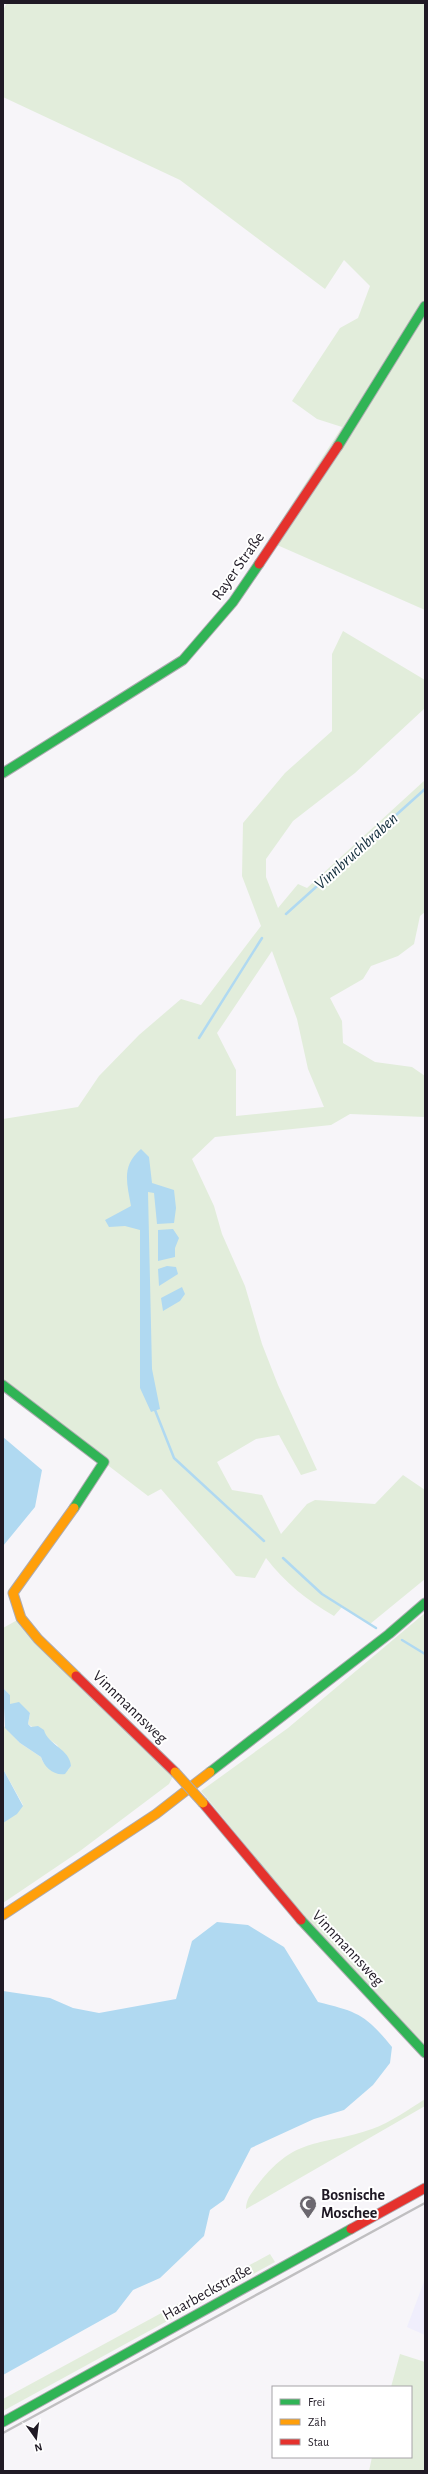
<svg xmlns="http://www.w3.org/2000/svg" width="428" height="2474" viewBox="0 0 428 2474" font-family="'Alegreya Sans',sans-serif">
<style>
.education{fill:#f0eefc}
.green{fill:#e2eddb;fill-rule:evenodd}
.water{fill:#b0d9f1}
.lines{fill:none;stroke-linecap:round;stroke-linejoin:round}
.stream{stroke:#b0d9f1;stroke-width:2.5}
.fast-casing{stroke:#adaab0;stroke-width:11}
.slow-casing{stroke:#adaab0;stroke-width:11}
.jam-casing{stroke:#adaab0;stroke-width:11}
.fast{stroke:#30b455;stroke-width:9}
.slow{stroke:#ff9f0a;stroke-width:9}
.jam{stroke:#e5322d;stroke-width:9}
.rail{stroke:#c0bfc1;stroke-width:2.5}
.slow-bridge-casing{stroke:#adaab0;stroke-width:11;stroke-linecap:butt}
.slow-bridge{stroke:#ff9f0a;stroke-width:9}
.labels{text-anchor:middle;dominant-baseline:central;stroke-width:4;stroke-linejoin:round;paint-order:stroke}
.street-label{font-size:16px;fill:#201a25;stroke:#fff}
.poi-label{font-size:16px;font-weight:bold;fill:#201a25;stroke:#fff;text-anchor:start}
.water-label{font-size:17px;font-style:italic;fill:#122d3c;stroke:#fff}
</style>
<rect width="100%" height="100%" fill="#f7f5f9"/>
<path class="education" d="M425,2279v56l-18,-8z"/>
<path class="green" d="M7,3h418v607l-157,-69 74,-114 -25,-8 -25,-18 48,-73 18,-10 12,-32 -26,-26 -19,29 -145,-109 -177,-83v-87z
M343,631l82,49v28l-70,65 -62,48 -27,38v18l12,31 20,-24 9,4 118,-108v132l-5,4 -6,28 -16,12 -27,10 -8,13 -33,19 12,23 1,22 32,19 37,5 13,9v41l-75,-3 -19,11 -116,12 -23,22 22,47 8,28 23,52 17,58 16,41 39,85 -16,5 -22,-40 -23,4 -39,23 15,28 30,5 19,39 26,-30 8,-4 60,4 28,-29 22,15v89l-55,45 -28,-17 -8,9c-27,-16 -49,-33 -68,-58l-11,20 -19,-2 -75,-87 -13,7 -145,-111v-266l75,-12 21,-31 40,-41 42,-36 20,6 60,-79 -19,-50 1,-53 42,-50 47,-42v-77zM272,951l25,68 11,50 16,38 -88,9v-46l-19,-37z
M425,1613v432l-130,-139 -94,-115 87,-63z
M21,1618l154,154 -6,12 -89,67 -77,52v-80l20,-18 -20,-36v-44l17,18 21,14c3,12 15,11 27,13l3,-4 -14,-21 -29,-21 2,-11 -20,-9v-9l-7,-7v-60z
M425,2099v7l-179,103c0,-11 7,-18 13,-26 38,-48 62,-36 113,-54 19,-7 36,-19 53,-30z
M270,2254l5,8 -272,149v-12z
M400,2354l25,8v109h-56l3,-14h39v-70h-20z"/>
<path class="water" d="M141,1149l8,8 3,26 22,7 2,18 -2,15 -17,1 -3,-31 -6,-1 4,177 8,40 -9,3 -11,-24v-158l-15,-4 -16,1 -4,-7 26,-14c-4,-23 -10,-40 10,-57z
M173,1229l6,9 -4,10v9l-17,4v-31z
M167,1266l9,1 2,7 -19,12 -1,-17z
M182,1287l3,7 -5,7 -17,10 -2,-13z
M3,1437l39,33 -7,37 -32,39z
M3,1688l7,7v9l9,-2 11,11 -2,11 3,3 7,-1 6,4c4,15 26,19 27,36l-6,8c-11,2 -21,-7 -24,-17l-21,-14 -15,-15z
M3,1769l20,37 -6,8 -14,9z
M217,1922l31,3 36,22 34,55c40,10 47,12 74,45l-2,16 -17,22 -29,25 -30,9 -63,29 -27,52 -14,10 -6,26 -44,42 -27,12 -17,22 -113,63v-384l47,7 23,10 26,5 77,-14 16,-58z"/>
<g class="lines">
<path class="stream" d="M286,914l139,-125
M199,1038l63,-100
M155,1410l19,48 90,83
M283,1558l39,36 54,34
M402,1640l23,14"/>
<g class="fast-casing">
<path id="fast" d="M338,446l87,-140
M3,773l180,-113 50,-58 26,-38
M3,1385l101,77 -30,46
M210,1772l179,-138 36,-31
M301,1920l124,133
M3,2422l348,-193"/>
</g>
<g class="slow-casing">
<path id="slow" d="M74,1508l-61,85 8,25 17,21 38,37
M3,1915l153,-101 54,-42"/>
</g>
<g class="jam-casing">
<path id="jam" d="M259,564l79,-118
M76,1676l99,96
M203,1803l98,117
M351,2229l74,-41"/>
</g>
<use href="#fast" class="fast"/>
<use href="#slow" class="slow"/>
<use href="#jam" class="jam"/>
<path class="rail" d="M3,2433l422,-230"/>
<g class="slow-bridge-casing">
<path id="slow-bridge" d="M175,1772l28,31"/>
</g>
<use href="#slow-bridge" class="slow-bridge"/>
</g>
<defs>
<g id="mosque-pin" transform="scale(0.9)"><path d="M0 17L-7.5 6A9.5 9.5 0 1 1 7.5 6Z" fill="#6b676f" stroke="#fff"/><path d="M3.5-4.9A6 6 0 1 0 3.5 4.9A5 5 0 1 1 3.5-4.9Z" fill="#fff"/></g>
</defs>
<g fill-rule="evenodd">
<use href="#mosque-pin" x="308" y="2204"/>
</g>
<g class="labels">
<g class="street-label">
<text transform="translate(238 566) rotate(-55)">Rayer Straße</text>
<text transform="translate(130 1707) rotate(44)">Vinnmannsweg</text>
<text transform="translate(348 1948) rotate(47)">Vinnmannsweg</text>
<text transform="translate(207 2292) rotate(-29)">Haarbeckstraße</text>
</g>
<g class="poi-label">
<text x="321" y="2195">Bosnische<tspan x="321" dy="18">Moschee</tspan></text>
</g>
<g class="water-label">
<text transform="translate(356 851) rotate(-42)">Vinnbruchbraben</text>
</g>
</g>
<rect width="428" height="2474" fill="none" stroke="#201a25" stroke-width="8"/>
<rect x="272" y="2386" width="140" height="72" fill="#ffffff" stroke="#a6a3a8"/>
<rect x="280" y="2399" width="20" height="6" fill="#30b455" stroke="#a6a3a8"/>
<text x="308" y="2406" font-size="12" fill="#201a25">Frei</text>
<rect x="280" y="2419" width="20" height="6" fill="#ff9f0a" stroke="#a6a3a8"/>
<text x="308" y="2426" font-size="12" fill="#201a25">Zäh</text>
<rect x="280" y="2439" width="20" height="6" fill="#e5322d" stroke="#a6a3a8"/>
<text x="308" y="2446" font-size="12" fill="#201a25">Stau</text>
<g transform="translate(36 2438) rotate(166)" stroke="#ffffff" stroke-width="3" paint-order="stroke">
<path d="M0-3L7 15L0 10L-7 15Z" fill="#201a25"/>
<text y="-6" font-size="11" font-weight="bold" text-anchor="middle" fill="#201a25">N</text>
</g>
</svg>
